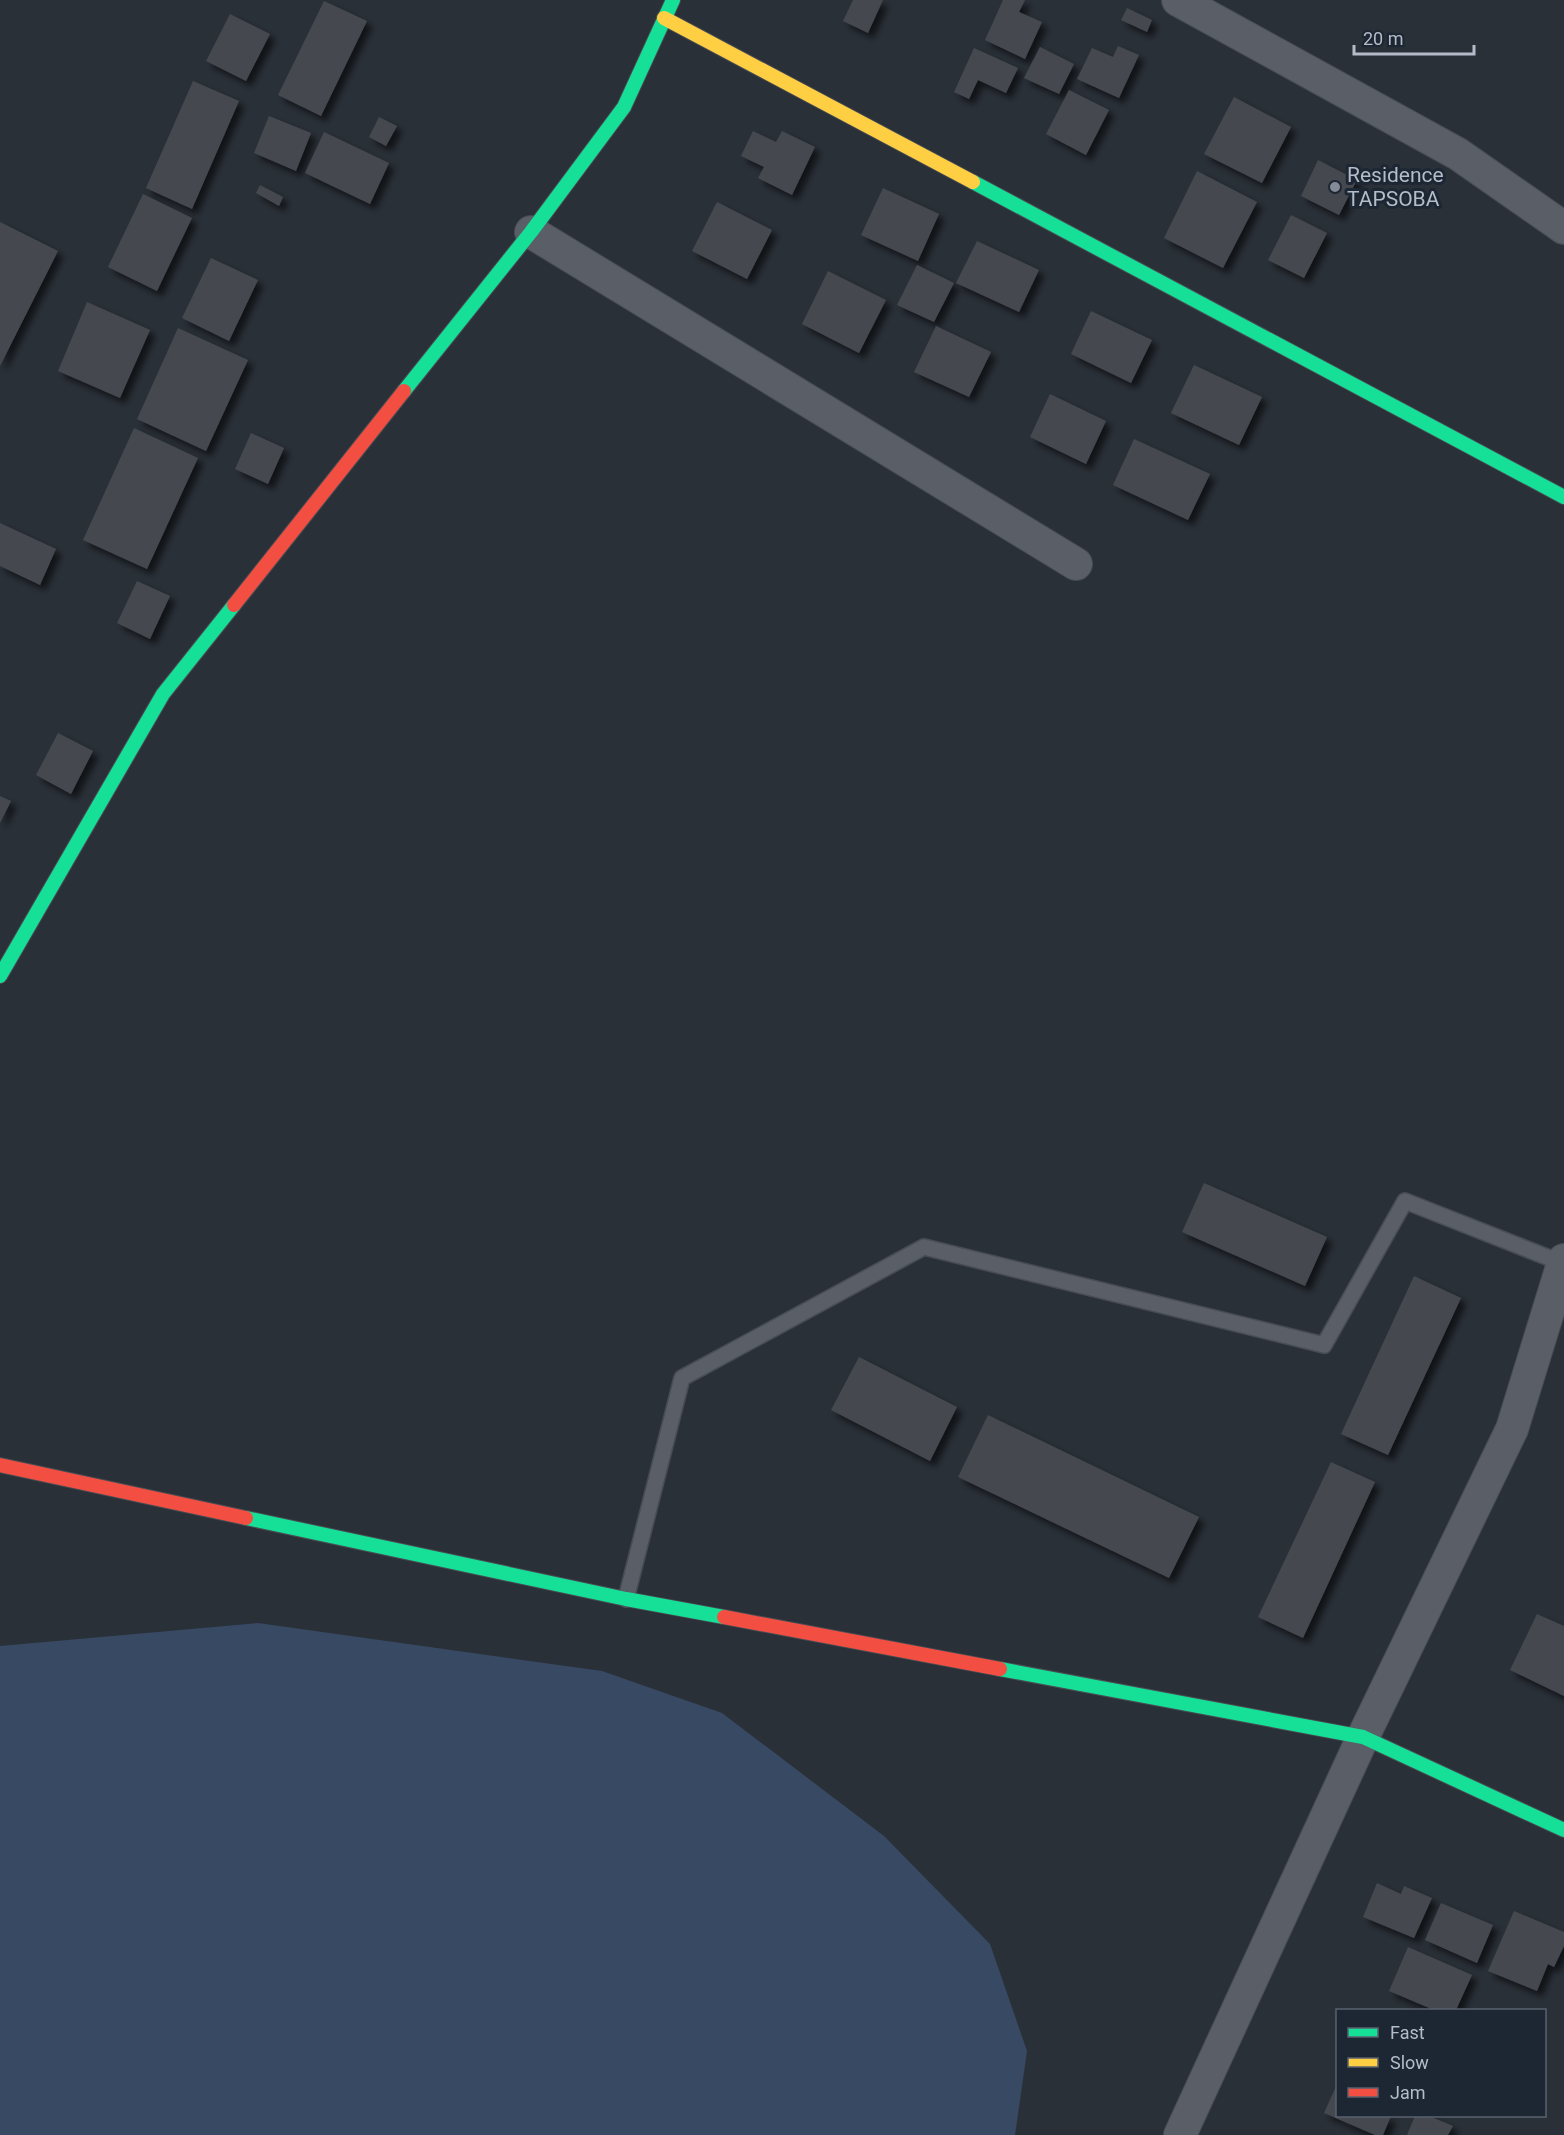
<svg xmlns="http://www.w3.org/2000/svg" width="1564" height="2135" viewBox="0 0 1564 2135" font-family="Roboto,sans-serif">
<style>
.water{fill:#384963}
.building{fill:#444950;filter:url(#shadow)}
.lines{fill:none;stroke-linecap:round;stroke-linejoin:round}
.lane-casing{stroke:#484c53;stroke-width:18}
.street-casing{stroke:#484c53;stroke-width:34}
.fast-casing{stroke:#484c53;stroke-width:16}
.slow-casing{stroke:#484c53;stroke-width:16}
.jam-casing{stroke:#484c53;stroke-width:16}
.lane{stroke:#5a5e66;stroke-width:15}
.street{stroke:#5a5e66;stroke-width:32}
.fast{stroke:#16e098;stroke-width:14}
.slow{stroke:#ffcf43;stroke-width:14}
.jam{stroke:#f24e42;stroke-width:14}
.poi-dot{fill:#848b96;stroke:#1d2633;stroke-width:2}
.labels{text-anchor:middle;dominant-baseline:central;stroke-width:6;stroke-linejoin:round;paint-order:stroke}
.poi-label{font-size:21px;fill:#b4bcc9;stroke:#1d2633;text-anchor:start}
</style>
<defs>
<filter id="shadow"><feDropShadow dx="5.5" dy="5.5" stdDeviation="3" flood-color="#0009"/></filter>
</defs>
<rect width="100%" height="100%" fill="#2a3038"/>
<path class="water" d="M258,1623l344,48 120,42 162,123 106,108 37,107 -12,84h-1015v-489z"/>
<path class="building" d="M853,0h30l-15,33 -25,-12z
M1003,0h22l-6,12 23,10 -17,37 -40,-19z
M324,1l43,20 -46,95 -43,-21z
M1127,8l25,12 -5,12 -26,-12z
M230,14l40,20 -24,47 -40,-20z
M1118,46l21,9 -20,43 -42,-19 15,-31 21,9z
M1040,47l34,17 -15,30 -35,-16z
M974,48l44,20 -12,25 -28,-13 -9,19 -15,-7z
M193,81l46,20 -47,108 -46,-21z
M1069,90l40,20 -23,45 -40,-21z
M1234,97l57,30 -29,56 -58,-29z
M269,116l42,17 -15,38 -42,-18z
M379,117l18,9 -11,20 -17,-9z
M753,131l23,11 6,-11 33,16 -23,48 -34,-17 6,-11 -23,-11z
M324,132l65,31 -19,41 -65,-31z
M1318,160l39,20 -18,35 -38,-19z
M1197,171l60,31 -34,66 -59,-30z
M260,185l23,12 -4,9 -23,-13z
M883,188l56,26 -21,47 -57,-26z
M143,194l49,24 -35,73 -49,-24z
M717,202l55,28 -25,49 -55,-28z
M1291,215l36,18 -23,45 -36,-18z
M0,222l58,29 -58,115z
M977,241l62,29 -20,42 -63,-29z
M211,258l47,22 -29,61 -47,-23z
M917,265l37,18 -20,39 -37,-17z
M828,271l58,29 -27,53 -57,-29z
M87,302l63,28 -30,68 -62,-27z
M1091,311l61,29 -21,43 -60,-29z
M936,326l55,26 -22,45 -55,-25z
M178,328l70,32 -42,91 -69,-32z
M1194,365l68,32 -23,48 -68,-32z
M1050,394l56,27 -20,43 -56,-27z
M134,428l64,30 -51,111 -64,-29z
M251,433l33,15 -16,36 -33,-15z
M1134,439l76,35 -22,46 -75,-35z
M0,523l56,26 -16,36 -40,-19z
M137,581l33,15 -20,43 -33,-16z
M58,733l35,18 -22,43 -35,-19z
M0,796l11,5 -11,22z
M1204,1183l123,54 -22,49 -123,-54z
M1414,1276l47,22 -73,157 -47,-21z
M859,1357l98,50 -27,54 -99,-51z
M988,1415l211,102 -30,61 -211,-101z
M1331,1462l44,20 -72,156 -45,-21z
M1537,1614l27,12v70l-54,-26z
M1377,1883l24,11 3,-8 28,12 -18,40 -51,-21z
M1441,1903l52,22 -16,38 -52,-23z
M1514,1911l50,21v14l-10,21 -6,-3 -11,27 -49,-20z
M1408,1947l64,28 -16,35h-22l-45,-19z
M1338,2082v34h53l-8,19h-8l-51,-22z
M1415,2116h14l24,10 -5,9h-41z"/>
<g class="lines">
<g class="lane-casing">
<path id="lane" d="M626,1599l56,-221 242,-131 400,98 81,-144 157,62"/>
</g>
<g class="street-casing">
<path id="street" d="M1178,0l280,154 106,74
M531,232l545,332
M1180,2135l183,-398 149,-308 52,-169"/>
</g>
<g class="fast-casing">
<path id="fast" d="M973,182l591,315
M404,391l127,-159 93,-125 49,-107
M0,976l163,-282 71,-89
M246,1518l380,81 98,18
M1000,1669l363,68 201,93"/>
</g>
<g class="slow-casing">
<path id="slow" d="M664,18l309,164"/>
</g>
<g class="jam-casing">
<path id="jam" d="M234,605l170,-214
M0,1465l246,53
M724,1617l276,52"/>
</g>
<use href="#lane" class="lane"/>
<use href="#street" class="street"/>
<use href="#fast" class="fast"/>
<use href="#slow" class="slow"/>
<use href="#jam" class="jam"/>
</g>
<circle class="poi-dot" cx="1335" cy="187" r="6"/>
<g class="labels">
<g class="poi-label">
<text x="1347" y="175">Residence<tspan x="1347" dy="24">TAPSOBA</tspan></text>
</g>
</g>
<rect x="1336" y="2009" width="210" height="108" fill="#1d2633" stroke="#59626f" stroke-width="1.5"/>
<rect x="1348" y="2028" width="30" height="9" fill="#16e098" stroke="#59626f" stroke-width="1.5"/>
<text x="1390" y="2039" font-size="18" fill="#b4bcc9">Fast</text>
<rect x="1348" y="2058" width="30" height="9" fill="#ffcf43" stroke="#59626f" stroke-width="1.5"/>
<text x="1390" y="2069" font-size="18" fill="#b4bcc9">Slow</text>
<rect x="1348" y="2088" width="30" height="9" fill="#f24e42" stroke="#59626f" stroke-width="1.5"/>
<text x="1390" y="2099" font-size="18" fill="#b4bcc9">Jam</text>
<path d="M1354 45v9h120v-9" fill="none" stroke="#b4bcc9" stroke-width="3"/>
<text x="1363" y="45" font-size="18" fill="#b4bcc9" stroke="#1d2633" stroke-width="4.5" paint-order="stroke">20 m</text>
</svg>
